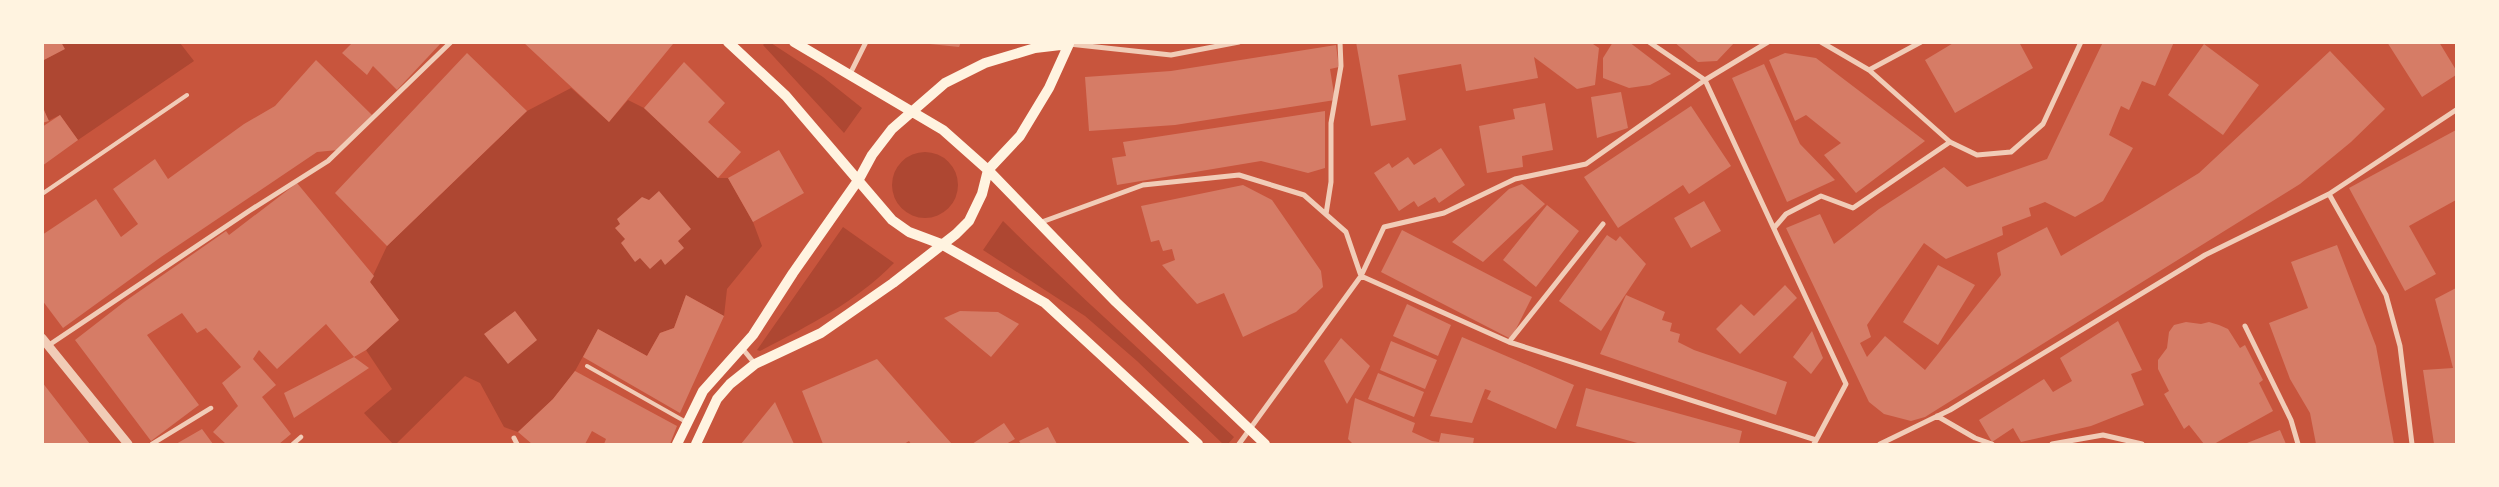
<svg xmlns="http://www.w3.org/2000/svg" width="2499" height="487" viewBox="0 0 2499 487" font-family="Ubuntu,sans-serif">
<style>
.green{fill:#ae4732}
.building{fill:#d67c66}
.lines{fill:none;stroke-linecap:round;stroke-linejoin:round}
.service{stroke:#f1ccb7;stroke-width:4}
.pedestrian{stroke:#f1ccb7;stroke-width:4.5}
.minor{stroke:#f1ccb7;stroke-width:5}
.tertiary{stroke:#f1ccb7;stroke-width:9}
.secondary{stroke:#fff3e0;stroke-width:10}
</style>
<rect width="100%" height="100%" fill="#c8553d"/>
<path class="green" d="M61,42l119,1 14,18 -116,79 -18,-25 -12,6 -5,-15 -1,-45 22,-12z
M765,43h6l52,34 39,31 -18,25 -81,-88z
M571,88l38,34 19,-22 16,8 74,70h10l25,44 9,24 -35,43 -3,27 -38,-21 -12,33 -14,5 -13,23 -49,-27 -23,42 -22,28 -35,33 -14,-5 -24,-44 -15,-7 -69,68h-3l-29,-31 28,-24 -26,-39 33,-30 -29,-38 17,-36 140,-135z
M892 185a33 33 0 1 1 66 0a33 33 0 1 1-66 0Z
M1003,221c75,74 154,144 231,216l-6,7h-5l-86,-83 -52,-45 -102,-66z
M843,227l51,36c-38,39 -86,63 -134,88l-3,-1z"/>
<path class="building" d="M42,42h19l4,7 -23,12z
M353,42h89l-45,48 -24,-24 -6,9 -25,-22z
M523,42h148l2,2 -64,78z
M961,42l-2,5 -39,-4v-1z
M1356,42h234l9,6 -4,37 -18,4 -43,-32 4,21 -72,13 -5,-27 -63,11 8,45 -35,6z
M1613,42h16l42,32 -21,11 -21,3 -26,-10v-20z
M1674,42h61l-18,19 -19,1z
M1955,42h64l14,26 -78,45 -30,-53z
M2103,42h71l-19,44 -13,-5 -13,29 -8,-4 -12,29 24,13 -30,53 -28,16 -30,-15 -16,6 2,8 -29,11 1,8 -57,24 -22,-16 -57,82 4,12 -11,6 7,14 18,-21 40,34 76,-95 -4,-22 50,-26 14,29 78,-46 60,-37 131,-122 55,58 -34,33 -51,42 -359,223 -16,10 -14,4 -27,-7 -15,-12 -83,-174 34,-14 14,30 45,-35 65,-42 23,20 80,-28z
M2387,42h52l17,28v5l-34,22z
M2204,44l55,41 -36,50 -55,-40z
M1336,45l3,22 -9,2 5,31 -160,25 -86,6 -4,-54 86,-6z
M467,53l60,58 -140,135 -52,-53z
M1785,53l31,5 109,83 -69,52 -32,-38 17,-12 -35,-28 -11,6 -26,-61z
M316,60l56,55 -34,35 -21,2 -156,105 -98,71 -21,-28v-65l54,-36 25,38 17,-13 -25,-35 42,-30 13,20 76,-55 31,-18z
M684,62l41,41 -17,19 33,30 -23,26 -74,-70z
M1764,64l36,80 35,36 -48,22 -55,-124z
M1621,92l7,36 -31,10 -6,-41z
M1545,103l8,47 -31,6 1,11 -36,6 -8,-47 36,-7 -2,-10z
M42,106l7,15 -7,2z
M1691,106l40,60 -42,28 -6,-9 -65,43 -34,-51z
M1325,111v57l-17,5 -47,-12 -144,24 -5,-27 14,-2 -3,-14z
M60,115l18,25 -36,26v-39z
M2456,130v70l-47,26 27,48 -31,17 -56,-103z
M1441,148l24,37 -26,18 -4,-6 -17,10 -4,-6 -15,10 -25,-38 15,-10 3,5 16,-11 6,8z
M779,150l25,43 -51,29 -25,-44z
M297,183l77,93 -4,6 29,38 -33,30 -12,7 15,11 -75,50 -10,-25 70,-36 -28,-33 -49,45 -18,-19 -6,9 23,26 -14,12 29,37 -12,10h-53l-13,-12 25,-26 -16,-23 19,-16 -35,-39 -9,5 -15,-20 -35,22 52,70 -48,36 -76,-101 49,-38 102,-71 3,4z
M1522,184l23,20 -62,58 -31,-20 57,-53z
M1243,185l29,15 49,71 2,16 -27,25 -53,25 -19,-44 -27,11 -35,-39 13,-5 -3,-11 -9,2 -4,-11 -8,2 -10,-36z
M659,191l32,38 -13,12 6,7 -19,17 -4,-6 -11,10 -10,-11 -5,4 -14,-19 4,-4 -10,-11 5,-4 -3,-5 25,-22 7,3z
M1704,201l17,30 -30,17 -17,-30z
M1547,205l32,26 -43,56 -33,-27z
M1402,230l130,67 -21,42 -130,-67z
M1607,235l9,6 4,-5 26,28 -45,67 -42,-30z
M2337,245l39,101 18,98h-78l-6,-31 -20,-34 -21,-56 39,-15 -17,-46z
M1938,265l37,20 -37,60 -35,-23z
M1785,285l12,13 -57,56 -24,-25 25,-25 13,12z
M2456,288v156h-22l-11,-74 30,-2 -18,-69z
M686,295l38,21 -44,97 -97,-56 15,-28 49,27 13,-23 14,-5z
M1626,295l39,17 -3,8 10,3 -2,8 10,3 -2,8 16,8 93,32 -11,33 -176,-61z
M1407,304l44,21 -13,31 -45,-20z
M515,311l22,29 -29,24 -24,-30z
M960,311l38,1 21,12 -28,33 -47,-39z
M2118,321l24,49 -11,4 13,31 -53,21 -70,16 -8,-14 -21,14 -13,-22 65,-41 9,13 19,-11 -12,-23z
M2186,322l15,2 8,-2 10,3 9,4 12,19 5,-3 18,35 -4,3 14,28 -59,33h-10l-15,-19 -5,4 -20,-35 5,-3 -11,-22v-9l9,-12 2,-16 5,-7z
M1812,331l11,27 -12,16 -18,-17z
M1462,337l112,48 -18,44 -69,-30 4,-8 -6,-2 -13,34 -42,-7z
M1341,338l29,28 -23,38 -23,-43z
M1391,341l46,19 -12,29 -45,-19z
M877,359l58,66 17,19h-41l-2,-3 -5,3h-81l-21,-53z
M575,371l102,55 -7,18h-66l2,-5 -14,-8 -7,13h-53l-14,-12 35,-33z
M1378,373l46,19 -10,25 -46,-18z
M42,382l48,62h-48z
M1586,388l156,43 -3,13h-98l-65,-18z
M1355,398l60,25 -3,9 20,9 7,1 2,-9 33,5 -1,6h-120l-5,-5z
M775,402l19,42h-53z
M1004,423l11,16 -9,5h-34z
M1048,427l9,17h-36l-2,-3z
M202,429l11,15h-37z
M2280,430l6,14h-38l-1,-1z"/>
<g class="lines">
<path class="service" d="M42,194l145,-99
M587,366l99,56"/>
<path class="pedestrian" d="M152,444l59,-36
M293,444l8,-7"/>
<path class="minor" d="M1649,42l56,38 141,304 -32,60
M1821,42l48,28 52,-28
M1069,44l102,11 68,-13
M1869,70l81,72 27,13 34,-3 32,-28 38,-82
M850,74l16,-32
M2329,194l57,101 14,51 12,98
M1326,214l5,-32v-59l10,-57 -1,-24
M1039,223l104,-38 96,-10 65,20 42,37 15,44 148,66 307,98
M1774,228l12,-14 35,-18 32,12 97,-66
M2245,326l46,94 7,24
M1509,342l94,-118
M49,345l200,-134 79,-50 123,-119
M742,348l13,16
M1937,416l38,22 17,6
M514,438l3,6
M1239,444l122,-168 23,-49 60,-14 71,-34 71,-15 119,-84 63,-38
M1880,444l70,-34 255,-155 124,-61 127,-84
M2052,444l51,-9 39,9"/>
<path class="tertiary" d="M42,338l86,106"/>
<path class="secondary" d="M728,42l58,54 106,124 17,12 32,12 104,59 153,141
M794,42l149,88 45,40 128,132 149,142
M677,444l26,-53 50,-56 40,-62 66,-94 13,-24 20,-26 53,-46 40,-20 50,-15 34,-4
M696,444l21,-45 13,-15 25,-20 66,-31 72,-50 63,-49 13,-13 13,-27 6,-24 32,-34 29,-48 20,-44"/>
</g>
<rect width="2499" height="487" fill="none" stroke="#fff3e0" stroke-width="88"/>
</svg>
